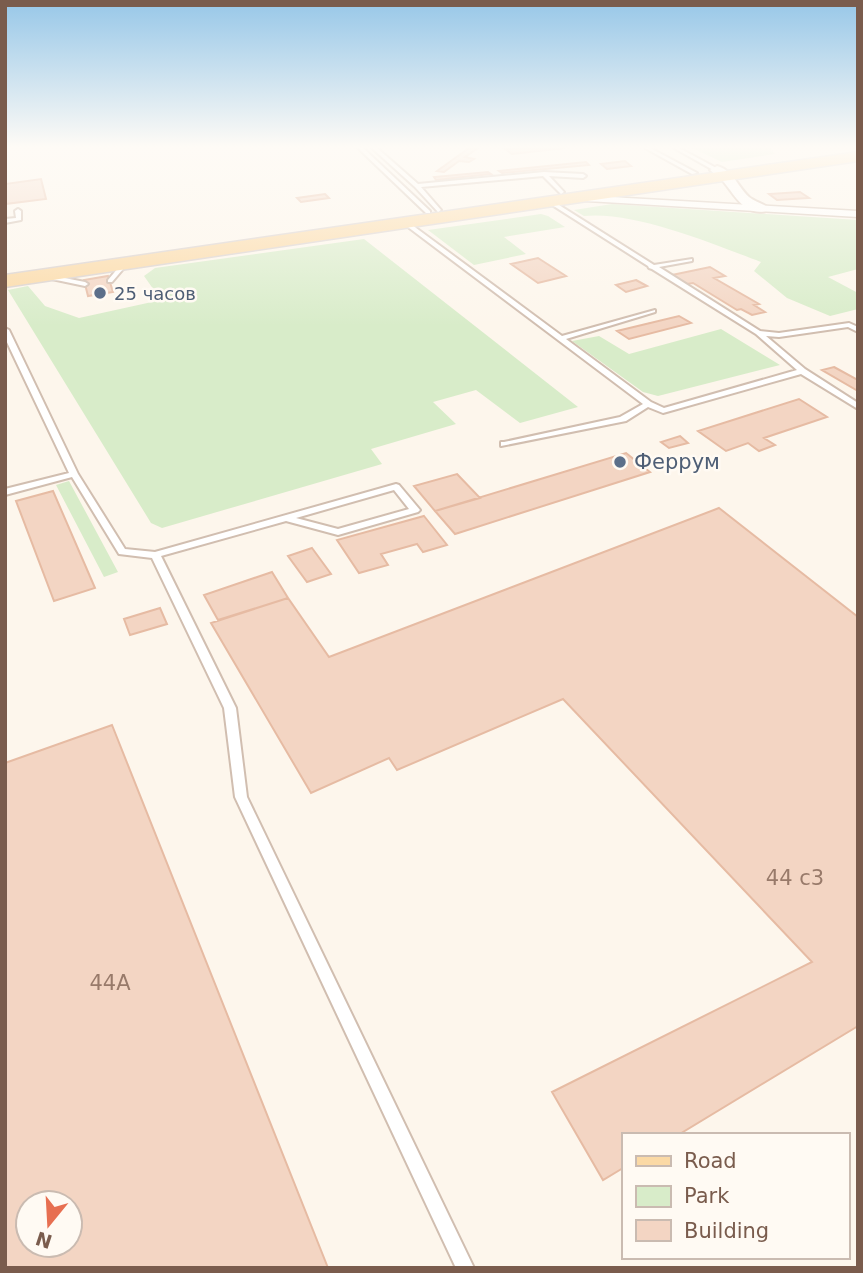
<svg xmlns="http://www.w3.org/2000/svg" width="863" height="1273" viewBox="0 0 863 1273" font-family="'DejaVu Sans',sans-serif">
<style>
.green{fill:#d8ecc9}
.building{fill:#f3d5c3;stroke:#e6bba3;stroke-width:2;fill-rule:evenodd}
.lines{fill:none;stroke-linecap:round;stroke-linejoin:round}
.service-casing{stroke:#d1beb0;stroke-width:4}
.minor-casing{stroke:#d1beb0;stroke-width:3}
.secondary-casing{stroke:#d6c0b0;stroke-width:4}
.primary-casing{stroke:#dad1cd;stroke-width:3}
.service{fill:#fff;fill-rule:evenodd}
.minor{fill:#fff;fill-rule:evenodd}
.secondary{fill:#fff;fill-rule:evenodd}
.primary{fill:#fbd9a5;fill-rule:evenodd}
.service-dot{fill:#5c6f8a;stroke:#fffaf3;stroke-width:2.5}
.labels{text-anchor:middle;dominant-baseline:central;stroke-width:5;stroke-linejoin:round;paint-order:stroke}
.far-service-label{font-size:18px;fill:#4e5e75;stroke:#fffaf3;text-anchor:start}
.service-label{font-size:21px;fill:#4e5e75;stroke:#fffaf3;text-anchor:start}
.near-number-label{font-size:21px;fill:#987a6a}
</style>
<rect width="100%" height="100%" fill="#fdf6ec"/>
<path class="green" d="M692,148h78l5,6 -53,8z
M612,204l246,16v49l-30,8 30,16v16l-28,7 -43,-18 -33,-27 7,-9c-48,-18 -126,-51 -177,-46l-10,-6z
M541,214l7,2 17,11 -61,10 22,17 -52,11 -46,-35z
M364,239l214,168 -58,16 -44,-33 -43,12 23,22 -85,25 11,15 -220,64 -11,-5 -143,-233 20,-4 17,20 34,12 82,-18 -17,-24 11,-8z
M721,329l59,36 -122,31 -15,-4 -71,-51 27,-5 30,18z
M69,481l49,91 -14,5 -48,-92z"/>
<path class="building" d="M469,148h9l-13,9 9,2 -5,3 -10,-1 -15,11 -7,-1z
M517,148h48l-53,6 -7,-5z
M625,161l6,5 -24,3 -6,-5z
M586,162l3,3 -87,8 -3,-2z
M488,172l3,2 -55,6 -2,-3z
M41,179l5,20 -41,5v-20z
M800,192l9,6 -32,2 -8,-6z
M325,194l4,4 -28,4 -4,-4z
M538,258l28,18 -28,7 -27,-19z
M710,267l15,9 -11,2 45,26 -5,1 11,7 -13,3 -11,-6 -4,1 -44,-27 -6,1 -15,-9z
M108,276l5,16 -25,4 -4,-16z
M636,280l11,6 -21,6 -10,-7z
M679,316l12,7 -62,16 -12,-8z
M834,367l24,13v11l-36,-21z
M799,399l28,18 -63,21 11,7 -16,6 -11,-8 -22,8 -28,-20z
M680,436l8,7 -19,5 -8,-6z
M626,453l24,19 -195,62 -20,-23z
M457,474l23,24 -45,13 -21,-25z
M53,491l42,97 -41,13 -38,-100z
M719,508l139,109v409l-180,109h-55v33l-20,12 -51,-88 260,-130 -249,-263 -166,71 -8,-12 -78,35 -100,-170 77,-25 41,59z
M424,516l23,29 -24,7 -6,-8 -36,10 7,11 -29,8 -22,-33z
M312,548l19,26 -24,8 -19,-26z
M272,572l16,26 -70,22 -14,-25z
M160,608l7,16 -37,11 -6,-16z
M112,725l216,543h-323v-505zM28,1203h42v42h-42z"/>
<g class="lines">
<g class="service-casing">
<path id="service" d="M358,148h5l67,63v2h-4z
M372,148h5l41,36 126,-12 39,2 3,2 -3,2 -34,-2 15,16 -3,2 -18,-18 -122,11 20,23 -3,2 -23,-25z
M645,148h5l47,25 -5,1z
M674,148h5l41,22 -5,1z
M551,200l103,65 38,-6v2l-33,6 101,64 19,2 70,-10 9,4v5l-10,-5 -69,10 -13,-1 39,33 53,34v6l-57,-35 -138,39 -15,-6 -22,14 -125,25v-4h3l116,-25 23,-13 -239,-180v-2h4l154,114 93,-26v2l-89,27 85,63 13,6 133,-38 -41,-36 -104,-65 -3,-1 -1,-2 -99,-63 -1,-1z
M18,209l3,2v9l-16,3v-4l11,-1 -1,-7z
M124,261l5,1 -17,20h-4v-2z
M49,275l36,7 3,2 -3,2 -38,-8 -1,-1z
M5,328l4,2 69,144 47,75 30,3 241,-68 3,1 21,25 -2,2 -80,23 -52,-14 -125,35 75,152 11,89 227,471h-18l-221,-471 -11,-89 -72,-150 -33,-4 -47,-77 -67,18v-6l64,-16 -64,-135zM394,490l15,19 -71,20 -42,-11z"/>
</g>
<g class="minor-casing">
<path id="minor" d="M574,195l284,16v6l-288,-17 -1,-2z"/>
</g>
<g class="secondary-casing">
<path id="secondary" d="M717,166c17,5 20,20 32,31 6,5 14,6 19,11l-2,3c-22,5 -31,-16 -43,-30 -4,-4 -9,-7 -13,-11z"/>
</g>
<g class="primary-casing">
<path id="primary" d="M858,152v9l-853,126v-12z"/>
</g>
<use href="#service" class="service"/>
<use href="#minor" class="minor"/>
<use href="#secondary" class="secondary"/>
<use href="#primary" class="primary"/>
</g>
<linearGradient id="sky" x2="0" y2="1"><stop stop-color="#97c7e8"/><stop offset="0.45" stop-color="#fefbf6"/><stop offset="1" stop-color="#fefbf6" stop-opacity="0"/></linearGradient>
<rect width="863" height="326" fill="url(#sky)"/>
<g class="service-dot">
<circle cx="100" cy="293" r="7"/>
<circle cx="620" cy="462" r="7"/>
</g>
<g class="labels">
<g class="far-service-label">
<text x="114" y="293">25 часов</text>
</g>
<g class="service-label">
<text x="634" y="462">Феррум</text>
</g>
<g class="near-number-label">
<text x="795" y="878">44 с3</text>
<text x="110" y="983">44А</text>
</g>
</g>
<rect width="863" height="1273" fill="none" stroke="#7a5c4d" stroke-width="14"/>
<rect x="622" y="1133" width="228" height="126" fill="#fffaf3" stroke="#cabbb1" stroke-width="2"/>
<rect x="636" y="1156" width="35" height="10" fill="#fbd9a5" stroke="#cabbb1" stroke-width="2"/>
<text x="684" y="1168" font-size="21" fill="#7a5c4d">Road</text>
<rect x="636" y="1186" width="35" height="21" fill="#d8ecc9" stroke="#cabbb1" stroke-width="2"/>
<text x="684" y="1203" font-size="21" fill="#7a5c4d">Park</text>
<rect x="636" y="1220" width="35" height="21" fill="#f3d5c3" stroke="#cabbb1" stroke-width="2"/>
<text x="684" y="1238" font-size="21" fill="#7a5c4d">Building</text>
<g transform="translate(49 1224) rotate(198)"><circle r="33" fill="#fffaf3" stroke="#cabbb1" stroke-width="2"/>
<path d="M0-5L12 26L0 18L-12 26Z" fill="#e76f51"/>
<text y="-10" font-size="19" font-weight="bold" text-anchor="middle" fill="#7a5c4d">N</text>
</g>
</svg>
